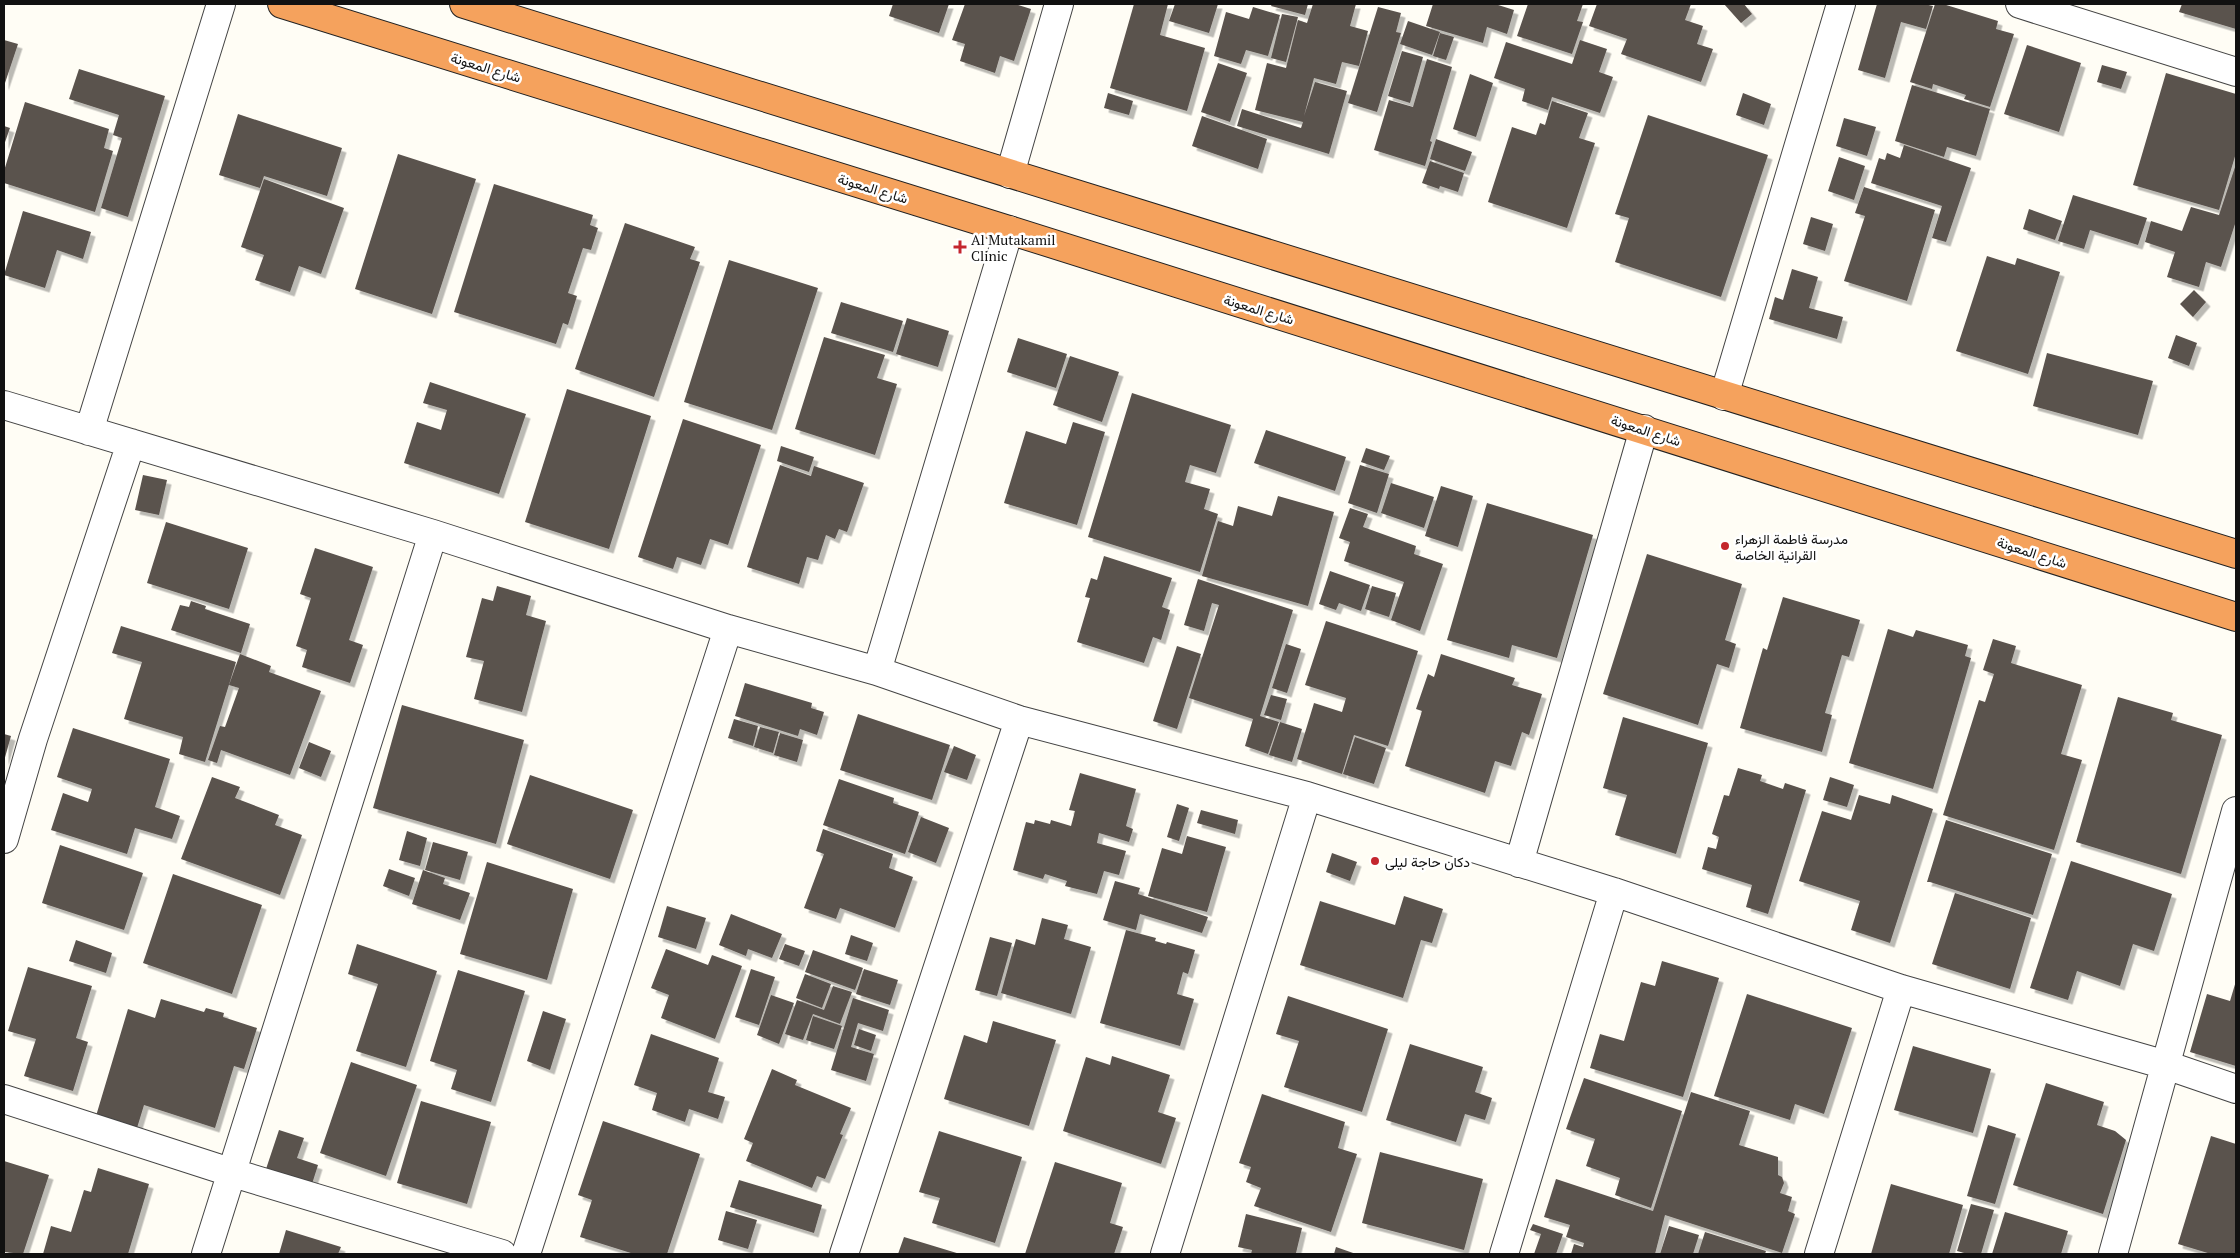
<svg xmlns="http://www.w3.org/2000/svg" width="2240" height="1258" viewBox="0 0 2240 1258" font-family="'PT Serif',Vazirmatn,serif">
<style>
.building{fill:#5a524d;filter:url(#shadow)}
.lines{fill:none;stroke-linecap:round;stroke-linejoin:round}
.street-casing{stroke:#444;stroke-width:30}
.highway-casing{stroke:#222;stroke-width:30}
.street{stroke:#fff;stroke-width:28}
.highway{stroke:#f5a25d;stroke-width:28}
.poi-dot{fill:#c4262e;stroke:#fff;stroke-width:2}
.labels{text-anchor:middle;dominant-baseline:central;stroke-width:5;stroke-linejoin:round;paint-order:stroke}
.street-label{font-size:14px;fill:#111;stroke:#fff}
.poi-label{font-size:14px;fill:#111;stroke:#fff;text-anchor:start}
</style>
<defs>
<filter id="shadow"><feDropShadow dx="4.5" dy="4.5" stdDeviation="0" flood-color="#0004"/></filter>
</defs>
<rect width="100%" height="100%" fill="#fffdf5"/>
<path class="building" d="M893,4h56l-10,29 -50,-17z
M965,4h50l16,5 -17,52 -14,-5 -5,17 -35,-12 5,-17 -13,-4z
M1134,4h34l-8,31 45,13 -18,63 -77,-23z
M1175,4h43l-9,29 -40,-12z
M1272,4h36l-3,11 -34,-9z
M1313,4h43l-6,22 18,5 -9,35 -17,-4 -6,22 -22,-6 -10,38 11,-34 32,9 -18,63 -92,-28 5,-17 59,19 2,-6 -48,-12 12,-47 19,5 12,-48 9,3z
M1433,4h62l19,6 -7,24 -20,-7 -4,16 -57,-17z
M1528,4h55l-6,17 6,1 -11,32 -55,-18z
M1597,4h94l-6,16 18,6 -6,18 16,5 -12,33 -80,-28 6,-15 -38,-13z
M1724,4h20l8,10 -11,9z
M1877,4h47l9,2 -7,23 -25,-7 -16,56 -27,-8z
M1935,4h8l55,17 -2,8 18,5 -24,73 -26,-8 2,-4 -33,-11 -1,5 -22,-7z
M2182,4h54v25l-57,-17z
M1253,7l27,8 -12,41 -22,-6 -5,14 -27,-8 12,-44 23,7z
M1378,7l23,6 -5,19 5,1 -24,79 -29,-9z
M1282,14l16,3 -12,45 -15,-4z
M1408,21l32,11 -8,23 -32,-11z
M1440,33l14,4 -8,23 -13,-4z
M4,40l14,4 -14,42z
M1580,40l27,9 -8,23 14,5 -13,36 -48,-16 -4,13 -26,-9 3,-12 -31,-11 12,-36 66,22z
M2027,45l54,18 -22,69 -55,-18z
M1402,51l21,6 -13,46 -22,-7z
M1427,59l25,8 -22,74 2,1 -7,24 -51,-16 15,-50 24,7z
M1218,63l29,10 -17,49 -29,-10z
M2102,65l25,7 -6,17 -24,-7z
M79,69l86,27 -37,121 -27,-9 21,-70 -9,-3 6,-20 -50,-16z
M2166,73l70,21v59l-17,57 -86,-25z
M1470,74l23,9 -17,54 -23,-8z
M1912,85l78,24 -14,47 -29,-9 -3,10 -49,-16z
M1108,93l25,8 -4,14 -25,-7z
M1743,93l28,11 -7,21 -28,-10z
M1552,101l36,12 -9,25 16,5 -28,85 -79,-26 24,-75 24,8 4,-12 5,2z
M25,102l84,27 -5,19 9,3 -18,61 -91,-29v-12z
M238,114l104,34 -15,48 -63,-20 -4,12 -41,-13z
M1648,115l120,40 -47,142 -106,-35 14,-44 -14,-4z
M1202,116l65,23 -9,30 -66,-23z
M1844,118l32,9 -9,29 -31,-10z
M4,126l6,2 -6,17z
M1436,139l36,13 -7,19 -35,-12z
M1904,145l67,23 -25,74 -14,-4 10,-32 -71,-23 8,-25 6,2 2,-7 13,5z
M398,154l78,25 -44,135 -77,-25z
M1839,157l26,9 -11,34 -26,-9z
M1430,161l34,12 -6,19 -18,-6 -1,3 -17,-6z
M2236,164v57l-15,46 -15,-5 -7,25 -32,-10 8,-25 -30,-10 6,-21 31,10 9,-24 28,8z
M264,179l80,29 -23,66 -22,-8 -9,26 -35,-12 9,-25 -23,-8z
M494,184l99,31 -3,10 8,3 -7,22 -8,-2 -15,45 9,3 -9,29 -5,-2 -7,21 -102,-32z
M1864,187l71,23 -28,91 -63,-20 21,-65 -10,-3z
M2073,195l74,23 -9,27 -48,-15 -6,19 -26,-8z
M2029,209l33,12 -7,19 -32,-11z
M23,211l68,21 -8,27 -26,-9 -12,38 -41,-13z
M1811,217l22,7 -8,27 -22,-7z
M625,223l70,24 -5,12 10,3 -46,135 -79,-28z
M1987,256l28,9 2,-7 43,14 -32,102 -72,-23z
M729,260l89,28 -46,142 -88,-28z
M1792,269l26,8 -9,31 34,9 -6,22 -68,-20 6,-22 8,3z
M2194,290l12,12 -13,15 -13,-13z
M841,302l62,19 -10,31 -62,-19z
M907,318l42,13 -11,36 -42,-13z
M2176,335l21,8 -8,23 -21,-8z
M824,337l61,18 -8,23 20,6 -22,71 -80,-26z
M1018,338l49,16 -11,34 -49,-16z
M2047,353l106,28 -15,54 -105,-29z
M1070,356l49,16 -17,50 -49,-17z
M430,382l96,32 -27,80 -95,-31 13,-41 24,8 6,-20 -24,-7z
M567,389l84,27 -42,133 -84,-27z
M1132,393l99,32 -15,48 -26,-8 -5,17 25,7 -6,20 14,5 -18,58 -112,-35z
M683,419l78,26 -33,100 -18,-6 -9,26 -24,-8 -4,12 -35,-12z
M1073,422l32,10 -28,93 -73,-22 22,-72 40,13z
M1266,430l80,27 -11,34 -81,-28z
M781,446l33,11 -5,15 -32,-11z
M1366,448l24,8 -6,14 -23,-8z
M780,465l31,11 3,-10 50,17 -17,49 -8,-3 -4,10 -9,-4 -8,25 -11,-3 -8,27 -52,-17z
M1360,465l29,9 -12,39 -29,-10z
M143,475l24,5 -8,35 -24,-5z
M1391,483l43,14 -10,31 -43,-15z
M1441,486l32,10 -15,51 -33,-11z
M1278,496l56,16 -26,94 -106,-30 16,-55 15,5 5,-20 34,10z
M1487,503l106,32 -36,123 -45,-13 -3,13 -62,-18z
M1350,508l18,6 -5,13 53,19 -2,8 29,10 -23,67 -29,-11 13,-38 -60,-21 6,-19 -11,-4z
M166,522l82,26 -19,61 -82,-26z
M315,548l58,19 -24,73 14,5 -13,38 -48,-16 5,-17 -11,-4 15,-48 -11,-4z
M1647,554l95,30 -17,56 11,4 -7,24 -12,-4 -19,61 -95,-31z
M1104,556l68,22 -10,29 8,3 -9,30 -8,-3 -9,26 -67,-21 13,-44 -5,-1 6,-19 6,2z
M1330,571l40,14 -9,26 -22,-8 -3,7 -17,-6z
M1198,579l95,31 -33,106 19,6 -11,32 -23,-8 8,-27 -64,-21 30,-93 -7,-2 -8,28 -20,-6z
M497,586l34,10 -5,19 20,6 -24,91 -48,-13 10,-38 -18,-4 16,-59 11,3z
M1372,586l24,7 -7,24 -24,-8z
M1783,597l77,23 -11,37 -7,-2 -17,58 7,2 -10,37 -82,-24 23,-80 4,2z
M191,601l15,5 -1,3 45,15 -9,29 -70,-23 9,-25 9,2z
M1326,621l92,30 -30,95 -34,-11 -12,39 -45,-15 17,-56 28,9 4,-14 -41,-13z
M121,626l115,36 -31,100 -26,-8 4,-17 -59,-18 18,-57 -30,-9z
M1888,629l25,8 3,-7 52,15 -3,11 6,2 -38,131 -84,-26z
M1993,639l23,7 -5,17 71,22 -21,69 21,6 -28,90 -111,-35 36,-115 6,2 9,-28 -11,-4z
M1286,644l15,5 -14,44 -15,-5z
M1177,646l24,8 -24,75 -24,-8z
M240,654l31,12 -2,6 52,19 -31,84 -69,-25 -4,13 -9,-3 12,-34 5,1 14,-39 -10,-3z
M1441,654l74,24 -3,7 30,9 -13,41 -7,-3 -11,34 -16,-5 -10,32 -80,-27 17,-55 -6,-2 12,-35 6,3z
M745,683l67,20 -1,5 13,4 -7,23 -17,-6 -2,7 -63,-20z
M1271,695l16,4 -6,21 -17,-5z
M2118,697l55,16 -2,7 51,15 -41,139 -105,-32z
M402,705l122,35 -28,104 -123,-36z
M858,714l92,31 -18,55 -92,-30z
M1623,717l85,26 -32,111 -61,-19 12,-40 -24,-7z
M734,719l24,7 -5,20 -25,-8z
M1280,722l22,7 -10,33 -23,-7z
M760,727l19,5 -6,21 -19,-6z
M73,728l97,31 -15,48 25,9 -8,23 -37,-11 -8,26 -76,-24 12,-37 25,9 4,-13 -35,-12z
M780,733l23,7 -6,22 -23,-7z
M4,734l7,2 -7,25z
M1355,737l31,11 -12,36 -31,-10z
M309,742l22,9 -10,26 -22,-9z
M954,746l22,9 -9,25 -23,-8z
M1738,768l24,7 -2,6 23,8 2,-6 21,7 -38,124 -22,-7 6,-22 -50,-16 6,-22 8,2 3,-12 -7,-3 12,-39 5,1z
M1080,773l56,16 -10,37 7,3 -4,13 -30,-9 -2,10 29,8 -7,24 -15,-4 -7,23 -32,-8 2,-5 -22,-7 -2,5 -30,-9 13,-48 8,2 1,-4 15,4 1,-4 20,6 4,-15 -6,-1z
M530,775l103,35 -23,69 -103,-35z
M212,777l28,10 -5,11 44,17 -4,10 27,10 -22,60 -99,-36z
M1830,777l24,8 -7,22 -24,-7z
M839,779l55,19 -1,5 26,9 -14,42 -82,-29z
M1859,795l31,9 2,-9 41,14 -43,134 -39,-13 9,-29 -61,-20 23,-70 29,9z
M1177,804l12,4 -10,33 -12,-4z
M1201,810l37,10 -3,14 -38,-11z
M921,817l28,11 -13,35 -28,-11z
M1946,820l106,34 -19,61 -103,-33h-3z
M823,829l70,25 -4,14 24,9 -18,51 -55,-20 -4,11 -32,-11 20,-54 -8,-3z
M407,831l20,7 -7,28 -21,-6z
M1187,836l39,11 -19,65 -59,-16 14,-48 20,6z
M433,842l35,10 -8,28 -35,-10z
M60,845l83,28 -19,57 -82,-27z
M1332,853l25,9 -7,19 -24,-9z
M2071,861l101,33 -18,57 -21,-7 -13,42 -43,-15 -9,29 -38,-12z
M487,862l86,27 -26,91 -87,-26z
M389,869l26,9 -6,18 -26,-10z
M423,870l22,8 -2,6 27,9 -10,27 -48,-16z
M173,874l89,31 -30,89 -89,-31z
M1115,881l25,7 -2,6 70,23 -6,16 -62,-19 -4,16 -33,-10z
M1955,893l76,25 -21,71 -78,-25z
M1404,896l39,13 -11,34 -11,-3 -18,58 -103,-33 20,-64 75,24z
M667,906l39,12 -10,31 -38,-12z
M731,914l51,20 -10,24 -24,-9 -2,7 -27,-11z
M1042,918l26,7 -4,14 27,8 -20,67 -70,-21 15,-54 19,6z
M1126,930l30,8 -1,3 11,3 1,-2 28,8 -7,24 -5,-2 -6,22 17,5 -14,47 -80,-23z
M851,935l22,8 -6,18 -22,-7z
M990,937l22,6 -15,53 -22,-6z
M76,940l36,13 -6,20 -37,-12z
M357,944l80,27 -31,96 -50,-16 22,-67 -30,-10z
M785,944l20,7 -6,15 -20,-7z
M666,949l42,16 4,-10 30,11 -27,73 -54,-21 8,-23 -18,-7z
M813,950l50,18 -8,22 -50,-18z
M1662,961l57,17 -36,119 -93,-29 10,-34 24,7 17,-59 14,4z
M28,967l64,19 -16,52 12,4 -15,49 -49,-15 12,-37 -28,-8z
M751,969l24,8 -16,48 -24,-8z
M864,969l34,11 -8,25 -34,-11z
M458,970l67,21 -34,111 -40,-13 6,-19 -27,-9z
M805,974l26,10 -9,24 -26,-10z
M2236,981v85l-46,-14 17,-58 23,7z
M833,986l19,6 -12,32 -27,-10 -10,26 -18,-6 12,-34 27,10z
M1747,994l105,34 -28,86 -29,-10 -5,16 -76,-24z
M771,995l23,8 -15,41 -22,-9z
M1288,996l100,33 -26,83 -78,-25 15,-46 -23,-7z
M853,998l36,12 -6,21 -25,-8 -7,24 23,7 -8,27 -35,-11z
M161,999l43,13 2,-4 18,5 -1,4 34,11 -13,41 -10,-3 -19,62 -71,-23 -7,23 -41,-12 32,-107 27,9z
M543,1011l23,8 -16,51 -23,-9z
M813,1016l29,10 -8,23 -28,-9z
M993,1021l63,19 -27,86 -85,-27 20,-64 23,8z
M859,1029l17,6 -5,16 -17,-6z
M651,1034l68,24 -11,34 17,5 -7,22 -29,-10 -4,13 -33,-12 5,-17 -23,-8z
M1410,1044l73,23 -8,25 17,6 -7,22 -20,-6 -9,28 -70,-22z
M1913,1046l78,23 -18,64 -79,-23z
M1112,1056l58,19 -12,37 18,6 -15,46 -98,-33 23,-74 24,8z
M351,1062l66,23 -31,91 -66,-23z
M772,1069l25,11 -2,5 56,23 -11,26 3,1 -18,44 -8,-3 -5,12 -66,-27 7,-18 -9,-4z
M1584,1078l98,33 -31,97 -36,-13 5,-17 -34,-12 9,-27 -29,-10z
M2046,1083l58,19 -7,23 18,6 11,9 -23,74 -90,-29z
M1691,1092l59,19 -11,34 39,12v18l4,2 2,6 -4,10 12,4 -4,14 7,3 -13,39 -117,-38 -10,39h-84l3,-10 9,3 1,-4 -18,-6 4,-12 -26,-8 12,-38 97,32z
M1262,1094l83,28 -7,26 19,6 -26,78 -77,-26 7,-18 -15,-6 5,-15 -12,-4z
M421,1101l70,21 -24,82 -70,-21z
M603,1121l97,33 -33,100h-33l-54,-17 12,-37 -14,-5z
M1988,1125l28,9 -21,70 -28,-8z
M279,1130l25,8 -7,20 21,7 -6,19 -46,-15z
M939,1131l83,26 -27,86 -63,-20 8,-25 -21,-6z
M2211,1136l25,8v110h-25l-33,-10z
M1380,1152l103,27 -19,71 -102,-27z
M4,1161l45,14 -26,79 -19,-2z
M1055,1162l67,21 -12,40 13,4 -9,27h-89z
M98,1168l51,16 -21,70h-85l8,-28 20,6 13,-42 7,2z
M739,1180l83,25 -8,28 -84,-26z
M1891,1184l72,21 -14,49h-78z
M1971,1204l23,6 -13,44h-13l-11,-3z
M726,1211l31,9 -9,29 -30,-9z
M2005,1212l63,19 -7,23h-69z
M1246,1214l56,14 -6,25 3,1h-48l1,-4 -14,-3z
M1533,1224l30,10 -7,20h-22l7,-20 -11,-4z
M1669,1226l30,9 -6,19h-33z
M286,1230l55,17 -3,7h-59z
M1705,1232l61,19 -1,3h-67z
M904,1237l56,17h-62z
M1336,1247l20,7h-22z"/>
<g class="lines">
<g class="street-casing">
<path id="street" d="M2020,4l216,68
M1010,174l49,-170
M1724,396l117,-392
M4,405l429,129 295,95 149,42 142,49 288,76 307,96 287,97 265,76 70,24
M89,431l132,-427
M877,671l132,-441
M4,839l29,-100 98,-296
M1519,863l125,-434
M4,1099l229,74 269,81
M206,1254l227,-720
M526,1254l202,-625
M844,1254l175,-534
M1165,1254l142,-458
M1504,1254l110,-362
M1819,1254l82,-265
M2113,1254l123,-443"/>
</g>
<g class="highway-casing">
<path id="highway" d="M282,4l727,226 1227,387
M464,4l1772,550"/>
</g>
<use href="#street" class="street"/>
<use href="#highway" class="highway"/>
</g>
<g class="poi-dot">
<path d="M957.5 239.5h5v5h5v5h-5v5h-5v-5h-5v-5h5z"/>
<circle cx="1725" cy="546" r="5"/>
<circle cx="1375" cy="861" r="5"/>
</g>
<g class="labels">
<g class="street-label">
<text transform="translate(486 67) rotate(17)">شارع المعونة</text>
<text transform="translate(873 188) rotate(17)">شارع المعونة</text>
<text transform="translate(1259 309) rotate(17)">شارع المعونة</text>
<text transform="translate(1646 430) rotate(18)">شارع المعونة</text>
<text transform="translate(2032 552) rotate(18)">شارع المعونة</text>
</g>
<g class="poi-label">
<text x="971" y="239">Al Mutakamil<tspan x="971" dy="16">Clinic</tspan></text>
<text x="1735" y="538">مدرسة فاطمة الزهراء<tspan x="1735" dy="16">القرانية الخاصة</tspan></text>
<text x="1385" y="861">دكان حاجة ليلى</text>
</g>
</g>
<rect width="2240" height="1258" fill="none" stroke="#111111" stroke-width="10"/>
</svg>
